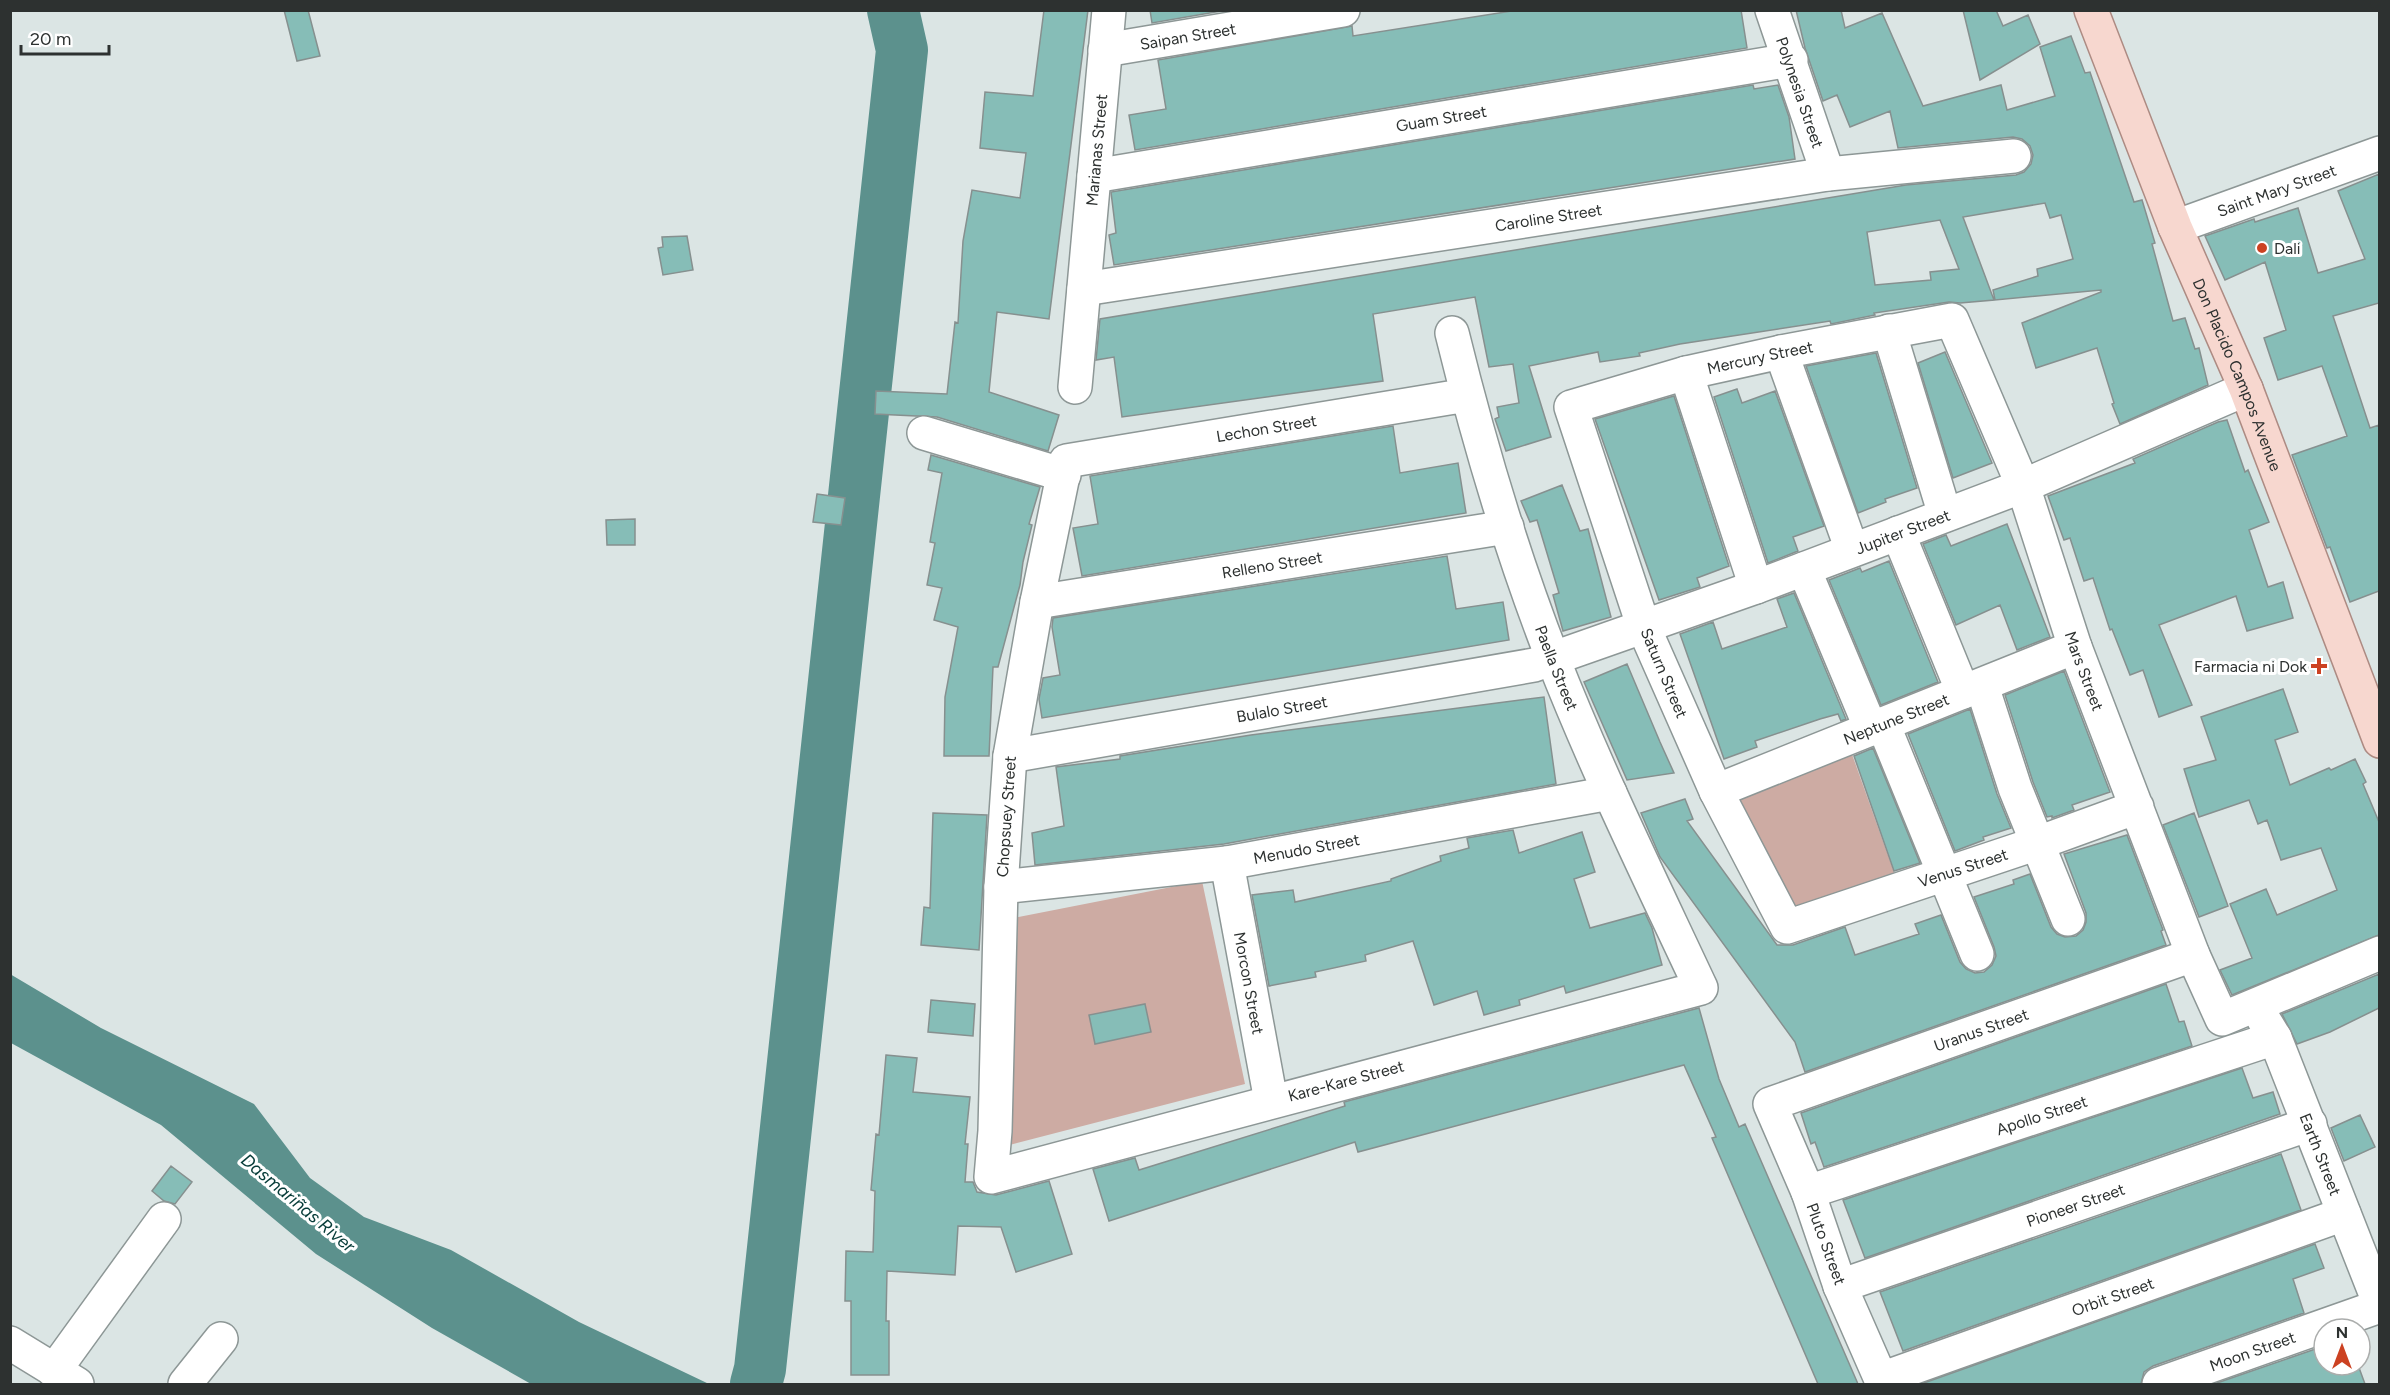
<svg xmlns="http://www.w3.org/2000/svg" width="2390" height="1395" viewBox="0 0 2390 1395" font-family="Figtree,sans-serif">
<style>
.green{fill:#cdaba3}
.water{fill:#5c918d}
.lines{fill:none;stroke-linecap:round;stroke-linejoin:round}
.river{stroke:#5c918d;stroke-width:52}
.building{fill:#86bdb7;stroke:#86908f;stroke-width:1.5;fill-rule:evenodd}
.minor-casing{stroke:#8d9796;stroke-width:36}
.major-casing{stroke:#ad8b83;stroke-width:36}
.minor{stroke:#fff;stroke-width:33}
.major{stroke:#f7d7cf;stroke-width:33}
.poi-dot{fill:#cc4222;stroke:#fff;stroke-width:2}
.labels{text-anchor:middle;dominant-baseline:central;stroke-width:6;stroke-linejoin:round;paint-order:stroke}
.street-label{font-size:16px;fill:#2d3130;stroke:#fff}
.poi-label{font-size:16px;fill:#2d3130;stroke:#fff;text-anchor:start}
.water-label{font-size:18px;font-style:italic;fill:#073c39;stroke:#fff}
</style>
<rect width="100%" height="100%" fill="#dbe5e4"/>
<path class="green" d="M1848,743l47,132 -100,39 -67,-123z
M1202,881l43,203 -243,63 6,-228z"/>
<path class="water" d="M10,974l91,54 153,76 56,74 54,39 87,33 128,72 130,62h-178l-99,-56 -116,-74 -155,-129 -150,-82z"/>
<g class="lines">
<path class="river" d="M756,1384l4,-15 142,-1319 -9,-40"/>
</g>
<path class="building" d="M284,10h24l12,46 -23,5z
M1044,10h44l-39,309 -52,-7 -8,80 70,23 -11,36 -111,-34 -62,-3 1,-23 71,3 8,-72 3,1 5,-82 9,-51 48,8 6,-45 -46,-5 5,-56 48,4z
M1150,10h77l-75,13z
M1518,10h223l6,38 -612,102 -6,-35 37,-6 -8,-49 194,-34 1,10z
M1796,10h45l4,18 37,-15 41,93 78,-21 6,25 48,-14 -15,-49 31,-11 14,37 5,-1 44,130 8,-2 13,43 -3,1 21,77 12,-3 10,31 4,-1 9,37 -88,39 -8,-20 2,-1 -17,-55 -61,20 -14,-45 79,-31v-2l-106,10 -2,-10 45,-14 -1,-7 36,-10 -12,-44 -11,3 -5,-15 -82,14 31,83 -34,3 -11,-1 -75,11 1,2 -44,9 -1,-3 -150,23 -41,9 1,3 -40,6 -2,-10 -69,14 22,71 -45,14 -11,-32 4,-2 -2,-10 22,-4 -6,-39 -24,3 -14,-70 -102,17 10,67 -261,36 -8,-60 -18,3 4,-41 806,-134 110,-10 8,-3 7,-8 2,-9 -3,-9 -8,-7 -9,-2 -115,11 -8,-37 -40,16 -13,-32 -14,6 -18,-53zM1940,220l19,49 -29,3 1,8 -56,5 -8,-53z
M1963,10h33l7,16 25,-11 12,29 -60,36z
M1753,85l1,4 24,-4 11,32 6,42 -681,106 -5,-30 7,-2 -5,-41z
M2379,174v129l-46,13 37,112 9,-3v166l-29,11 -20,-55 -3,1 -35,-93 55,-19 -25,-70 -44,14 -14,-42 22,-8 -21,-68 -40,18 -20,-44 49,-17 1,3 43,-14 20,65 47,-14 -27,-68z
M687,236l6,34 -30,5 -5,-27 5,-1 -1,-10z
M1945,352l47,111 -39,15 -35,-115z
M1876,353l41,135 -32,11 1,3 -28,11 -52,-147z
M1737,389l5,14 33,-12 49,135 -31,11 5,14 -30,12 -54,-166z
M1674,396l55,170 -32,12 3,9 -41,13 -64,-181z
M2227,420l18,52 3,-2 21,52 -20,8 19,57 15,-5 10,36 -46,13 -11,-35 -77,29 33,80 -33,12 -16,-47 -13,5 -18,-46 -2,1 -17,-52 -9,3 -14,-43 -6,2 -16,-44 87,-33 -2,-4 85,-37z
M1393,426l7,47 58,-10 8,50 -384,63 -9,-48 25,-4 -8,-48z
M931,455l109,32 -11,37 3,1 -9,37 -3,23 -22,82h-5l-4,89h-45l1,-59 13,-70 -24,-7 8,-32 -15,-3 8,-42 -5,-1 12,-69 -14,-3z
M1562,485l18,46 8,-2 23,88 -48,14 -10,-36 6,-2 -22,-73 -7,2 -9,-21z
M817,494l28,4 -4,27 -28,-3z
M635,519v26h-28l-1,-25z
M2007,524l43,113 -33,13 -17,-45 -44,20 -33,-81 23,-9 5,11z
M1447,556l9,53 47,-7 6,38 -467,78 -3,-19 4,-21 17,-3 -8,-48 1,-9z
M1889,561l49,121 -57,23 -52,-125 31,-12 2,4z
M1794,593l52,126 -5,2 -3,-7 -18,5 -65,22 2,6 -33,12 -44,-125 33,-12 9,27 65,-22 -10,-28z
M1627,664l33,78 14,31 -47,7 -43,-98z
M2064,671l46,121 -38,13 2,5 -22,8v-2l-5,1 -14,-35 -28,-87z
M2283,689l15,43 -23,8 15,45 39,-17 2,2 24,-11 11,23 -3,2 16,38v113l-147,60 -12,-25 32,-12 -22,-54 36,-15 11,26 60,-25 -16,-42 -40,12 -14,-40 -9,4 -9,-24 -50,17 -15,-48 32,-9 -15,-43z
M1544,697l12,87 -332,60 -189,21 -3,-32 32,-7 -8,-59 64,-8v-3l131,-21z
M1970,709l27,85 14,34 -28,9 1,3 -29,11 -47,-117z
M1873,748l47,115 -26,8 -40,-115z
M1685,799l8,20 -6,2 90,124h16l52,-18 10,28 64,-21 -4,-10 26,-9 19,47 6,7 9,4 9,-1 8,-7 4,-9 -2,-9 -20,-50 40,-13 -1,-4 17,-6 21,53 6,7 8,3 11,-1 7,-6 3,-8v-9l-22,-59 63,-19 36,95 -2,1 5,14 -361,127 -10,-30 -135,-185 -19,-44z
M933,813l54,2 -8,135 -58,-5 3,-38 6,1z
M2194,813l34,93 -29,11 -36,-92z
M1513,830l6,23 63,-21 13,40 -21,7 16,49 55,-15 7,15 10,37 -96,28 -2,-7 -45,14 1,5 -36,10 -7,-24 -43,14 -21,-64 -48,14 1,6 -51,11 1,5 -47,9 -17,-91 41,-5 2,12 96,-21v-2l50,-18 -1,-5 29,-8 -2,-10z
M2379,974v34l-49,24 -33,12 -15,-30z
M2166,984l13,38 5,-1 8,25 -368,121 -9,-25 -4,2 -10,-31z
M931,1000l44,4 -2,32 -45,-4z
M1145,1004l6,28 -56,12 -6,-29z
M1699,1008l20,71 20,48 6,-3 113,260h-40l-106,-246 4,-1 -32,-72 -326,87 -3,-10 -246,79 -16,-52 42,-11 4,12 206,-64 -1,-4z
M886,1055l31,3 -4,34 57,5 -5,47h3l-3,38h8l4,10 19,3 53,-14 23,73 -56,18 -15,-45 -43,-1 -3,49 -68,-4 -1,50h3v54h-38v-74h-6l1,-50 27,1 2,-61 -4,-1 5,-56 3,1z
M2242,1068l11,30 20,-6 7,22 -415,144 -22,-58z
M2360,1115l15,32 -31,14 -13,-33z
M2281,1154l20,56 -398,141 -23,-59z
M171,1166l21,16 -17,22 -11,-3 -12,-10z
M2315,1244l9,24 -31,11 11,34 -151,53 -9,6 -3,12h-220z
M2324,1346v19h34l7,19h-151z"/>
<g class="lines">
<g class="minor-casing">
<g id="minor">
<path id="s1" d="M1772,10l56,164"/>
<path id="s2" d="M1105,50l238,-40"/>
<path id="s3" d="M1094,176l697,-116"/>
<path id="s4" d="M2175,227l205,-74"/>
<path id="s5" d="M1084,289l744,-115 186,-18"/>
<path d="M1889,331l56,184"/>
<path id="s6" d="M1452,333c27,110 60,221 101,326 44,112 97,220 148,329l-710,189 4,-46 6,-244 9,-131 27,-154 29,-141 401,-66"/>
<path d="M1781,352l71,198"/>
<path d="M1686,373l70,214"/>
<path id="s7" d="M1075,387l34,-377"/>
<path d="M924,433l140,42"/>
<path d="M1898,533l65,159"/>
<path d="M1804,569l67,160"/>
<path id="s8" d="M1037,602l470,-75"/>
<path d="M1982,686l33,102 53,131"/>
<path d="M1883,724l94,230"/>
<path id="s9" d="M1010,756l524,-91 222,-78 267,-101 223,-97"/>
<path id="s10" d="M1716,791l359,-144"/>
<path id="s11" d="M2137,807l-99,36 -251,84 -71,-136 -72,-163 -73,-221 115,-34 95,-21 171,-32 71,166 52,161 118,308 29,64 158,-66"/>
<path id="s12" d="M1227,863l44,238"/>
<path id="s13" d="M1001,887l226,-24 383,-70"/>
<path id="s14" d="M2264,1020l11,18 105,267"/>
<path id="s15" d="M1808,1192l467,-154"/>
<path id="s16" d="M1840,1286l470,-162"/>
<path d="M10,1343l67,41"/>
<path d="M54,1371l110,-152"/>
<path id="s17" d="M1881,1379l463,-165"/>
<path d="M185,1384l36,-45"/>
<path id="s18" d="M1883,1384l-43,-98 -32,-94 -38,-88 423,-149"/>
<path id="s19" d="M2159,1384l221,-78"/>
</g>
</g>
<g class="major-casing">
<g id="major">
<path id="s20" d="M2091,10l84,217 71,162 134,352"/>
</g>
</g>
<use href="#minor" class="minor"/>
<use href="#major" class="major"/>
</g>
<g class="poi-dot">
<circle cx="2262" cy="248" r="6"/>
<path d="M2316 657h6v6h6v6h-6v6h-6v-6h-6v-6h6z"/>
</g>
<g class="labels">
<g class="street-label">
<text stroke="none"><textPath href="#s2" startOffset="84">Saipan Street</textPath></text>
<text stroke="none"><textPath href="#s1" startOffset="87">Polynesia Street</textPath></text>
<text stroke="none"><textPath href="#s3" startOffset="352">Guam Street</textPath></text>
<text stroke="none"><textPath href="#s7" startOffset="238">Marianas Street</textPath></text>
<text stroke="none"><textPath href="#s4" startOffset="108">Saint Mary Street</textPath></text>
<text stroke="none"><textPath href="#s5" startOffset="470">Caroline Street</textPath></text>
<text stroke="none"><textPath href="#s11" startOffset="1130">Mercury Street</textPath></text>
<text stroke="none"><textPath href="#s20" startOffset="393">Don Placido Campos Avenue</textPath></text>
<text stroke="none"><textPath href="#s6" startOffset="2362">Lechon Street</textPath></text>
<text stroke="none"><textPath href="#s9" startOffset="924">Jupiter Street</textPath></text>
<text stroke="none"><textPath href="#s8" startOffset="238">Relleno Street</textPath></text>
<text stroke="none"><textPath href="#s6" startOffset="351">Paella Street</textPath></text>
<text stroke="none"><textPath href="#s11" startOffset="1701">Mars Street</textPath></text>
<text transform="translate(1664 673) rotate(67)">Saturn Street</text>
<text stroke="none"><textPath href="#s9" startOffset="276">Bulalo Street</textPath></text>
<text stroke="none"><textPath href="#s10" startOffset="194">Neptune Street</textPath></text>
<text stroke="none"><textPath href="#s6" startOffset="1798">Chopsuey Street</textPath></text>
<text stroke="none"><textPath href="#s13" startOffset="308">Menudo Street</textPath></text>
<text transform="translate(1963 868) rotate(-18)">Venus Street</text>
<text stroke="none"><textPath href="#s12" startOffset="122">Morcon Street</textPath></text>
<text stroke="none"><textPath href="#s18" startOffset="526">Uranus Street</textPath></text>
<text transform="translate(1346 1081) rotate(-15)">Kare-Kare Street</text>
<text stroke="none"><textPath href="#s15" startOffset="246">Apollo Street</textPath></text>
<text stroke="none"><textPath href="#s14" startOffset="146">Earth Street</textPath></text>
<text stroke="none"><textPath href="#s16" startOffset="249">Pioneer Street</textPath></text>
<text transform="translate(1826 1244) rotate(70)">Pluto Street</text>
<text stroke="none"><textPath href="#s17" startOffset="246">Orbit Street</textPath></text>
<text stroke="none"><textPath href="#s19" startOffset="99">Moon Street</textPath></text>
</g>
<g class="poi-label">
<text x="2274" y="248">Dali</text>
<text x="2307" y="666" text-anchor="end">Farmacia ni Dok</text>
</g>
<g class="water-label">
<text transform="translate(298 1203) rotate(40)">Dasmariñas River</text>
</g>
</g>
<rect width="2390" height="1395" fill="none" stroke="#2d3130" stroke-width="24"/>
<g transform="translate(2342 1347)"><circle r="28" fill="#ffffff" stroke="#abadac" stroke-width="1.5"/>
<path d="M0-4.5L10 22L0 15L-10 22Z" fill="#cc4222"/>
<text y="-9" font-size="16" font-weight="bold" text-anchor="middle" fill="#2d3130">N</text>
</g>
<path d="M21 45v9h88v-9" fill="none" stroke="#2d3130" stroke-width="3"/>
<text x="30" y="45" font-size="18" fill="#2d3130" stroke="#ffffff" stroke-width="4.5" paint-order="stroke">20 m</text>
</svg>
